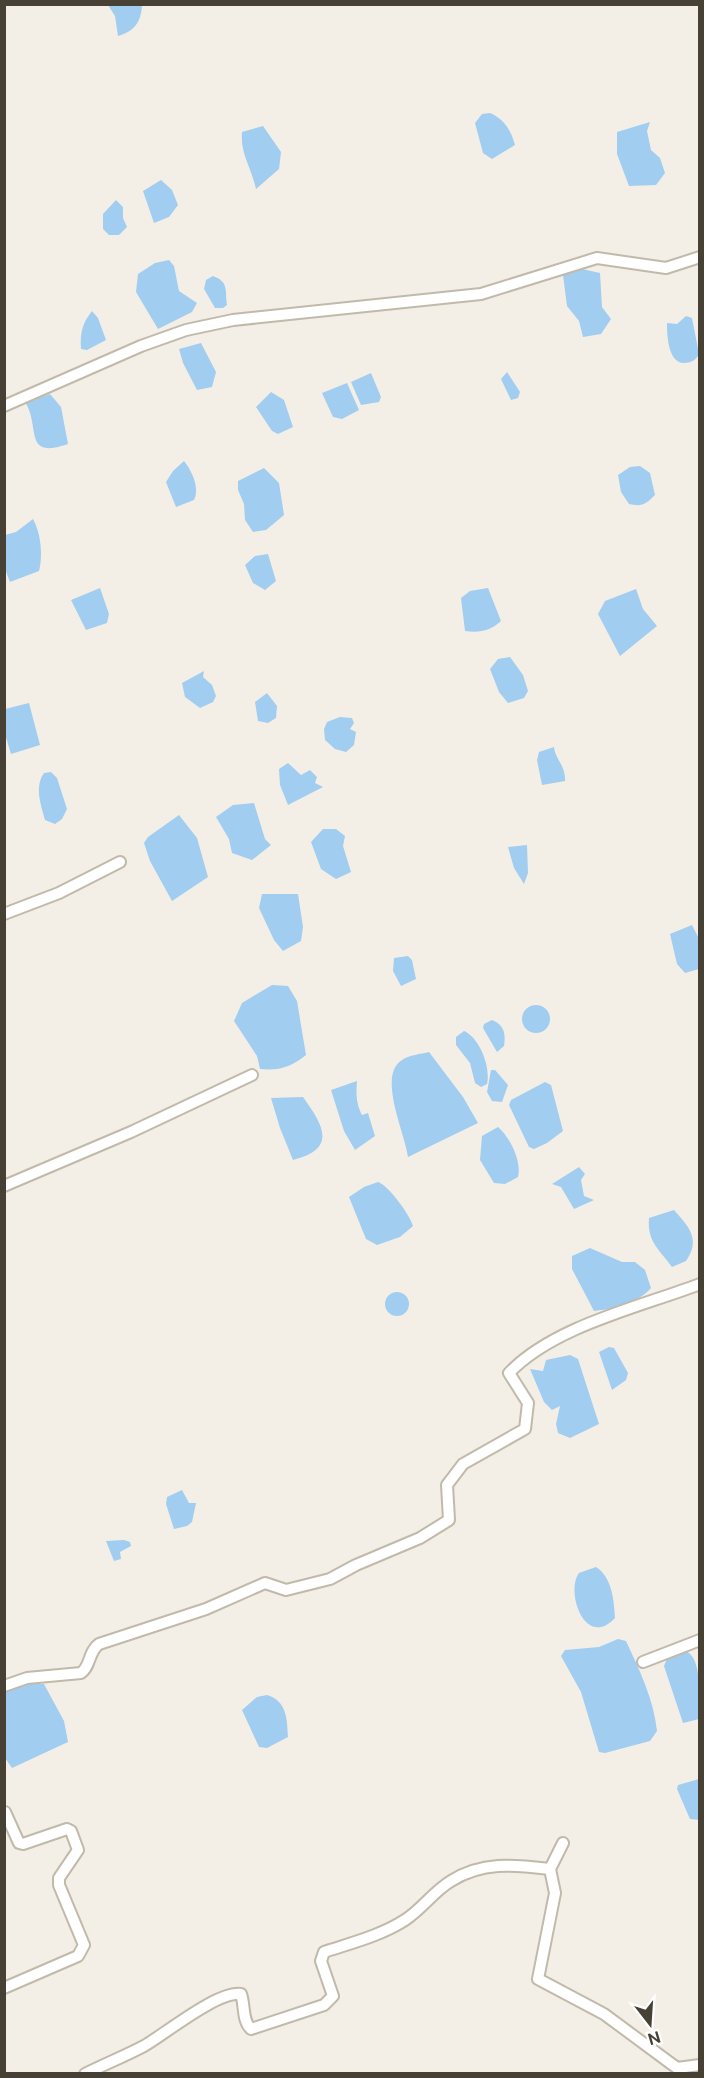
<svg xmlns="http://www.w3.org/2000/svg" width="704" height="2078" viewBox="0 0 704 2078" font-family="'Public Sans',sans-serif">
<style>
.water{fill:#a1cdf0}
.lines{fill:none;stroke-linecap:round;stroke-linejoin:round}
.minor-casing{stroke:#c1baab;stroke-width:14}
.minor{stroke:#fff;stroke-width:10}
</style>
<rect width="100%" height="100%" fill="#f3efe6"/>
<path class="water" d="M108,5h34c-1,17 -7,26 -24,31l-3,-20z
M490,113c14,6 21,17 25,32l-23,14 -9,-6 -8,-30 7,-9z
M650,122l-3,9 4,19 9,8 5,15 -9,12 -27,1 -12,-32v-22z
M263,126l18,26 -2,17 -23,20c-5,-23 -16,-35 -14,-57z
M161,180l11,10 6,15 -9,12 -15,6 -11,-32z
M116,200l7,7v11l4,9 -8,8h-10l-6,-6v-15z
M169,260l5,6 5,25 18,12 -5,9 -34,17 -22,-37 2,-18 17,-11z
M582,269l18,4 2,34 9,12 -10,15 -18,3 -4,-16 -12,-15 -4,-31z
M213,276c16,6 12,14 14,29l-4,3h-8l-11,-19 2,-9z
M92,311l6,7 8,22 -19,10 -6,-1c-1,-16 1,-25 11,-38z
M686,316l6,2 7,36c-3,6 -8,9 -15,9 -16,0 -17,-28 -17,-40l10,1z
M201,343l15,29 -4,15 -15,3 -14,-27 -4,-14z
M507,372l13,20 -2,6 -7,2 -10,-21z
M371,373l10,24 -2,5 -18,3 -10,-23z
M347,383l12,27 -17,9 -9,-2 -11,-24z
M271,392l13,8 9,27 -15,7 -6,-3 -16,-24z
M50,394l11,13 7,37c-46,16 -27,-18 -43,-42z
M184,461c8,10 16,27 10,39l-18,7 -10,-25 7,-11z
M640,466l10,7 5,22c-9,9 -13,12 -26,9l-8,-12 -3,-17 12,-8z
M264,468l15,15 5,32 -18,15 -13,2 -8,-12 -1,-16 -6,-14v-9z
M33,519c8,14 10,37 6,52l-29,11 -5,-13v-34l11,-3z
M268,554l8,27 -11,9 -12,-7 -8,-18 10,-9z
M100,588l9,26 -2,9 -21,7 -15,-30z
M488,588l13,33c-11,10 -21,12 -36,10l-4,-33 9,-7z
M636,589l7,20 14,17 -37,30 -22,-42 7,-13z
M510,657l13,18 5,16 -4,7 -16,5 -9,-11 -9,-23 8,-10z
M204,671l-1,6 9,8 4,11 -3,6 -13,6 -15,-11 -3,-14z
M267,693l10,13 -1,12 -8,5 -10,-2 -3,-19z
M29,703l11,42 -29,9 -6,-20v-25z
M340,717l12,1 2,5 -4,6 6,3 -2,13 -8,7 -11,-3 -10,-9 -1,-11 3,-7z
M554,747c1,12 12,19 11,34l-23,4 -5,-25 2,-8z
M288,763l13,12 9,-5 7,7 -2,6 8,4 -35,18 -8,-20 -1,-16z
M51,772l6,6 10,31 -5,10 -7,5 -10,-4c-4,-15 -11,-33 -1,-47z
M254,803l11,36 6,6 -19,15 -20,-7 -3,-14 -13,-22 17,-12z
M179,815l18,23 11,39 -36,24 -22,-40 -6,-18 4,-6z
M323,829h13l9,7 -2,10 8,26 -15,7 -15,-10 -10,-27z
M527,845l1,28 -4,11 -10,-16 -6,-21z
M262,894h36l5,33 -2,14 -18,10 -9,-11 -15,-32z
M692,925l7,14v30l-14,4 -8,-9 -7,-30z
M408,956l4,4 4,19 -15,7 -8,-15 1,-13z
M272,985l16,1 9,15 9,54c-15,12 -27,16 -46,14l-3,-13 -23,-35 8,-18z
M522 1019a14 14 0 1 1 28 0a14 14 0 1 1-28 0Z
M492,1020c12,5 14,13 12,26l-7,6 -14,-24 1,-4z
M464,1031c16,7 27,37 23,53l-6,3 -6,-4 -5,-20 -14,-18v-8z
M429,1052l34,45 15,26 -70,34c-3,-24 -31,-82 -6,-97 7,-5 19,-6 27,-8z
M491,1070h4l13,15 -6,17 -10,-1 -5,-9z
M357,1081c-1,13 -1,22 5,34l6,-2 7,23 -20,14 -11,-19 -13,-41z
M545,1082l6,3 12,46 -16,12 -13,6 -5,-2 -20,-42 2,-5z
M303,1097c20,28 35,52 -10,63l-13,-32 -9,-30z
M498,1127c12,10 24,35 20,50l-13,7 -11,-1 -14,-23 2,-24z
M579,1167l6,7 -4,6 3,16 10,4 -20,9 -13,-22 -9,-3z
M378,1182c11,4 32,33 35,44l-13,11 -23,8 -11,-6 -17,-42 15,-10z
M674,1210c15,17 27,29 12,51l-14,6c-13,-18 -25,-25 -23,-49z
M590,1248l32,14h13l10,8 6,18c-13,15 -37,21 -57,23l-22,-42v-13z
M385 1304a12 12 0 1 1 24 0a12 12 0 1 1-24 0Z
M609,1347l5,1 14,25 -2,7 -14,10 -13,-38z
M570,1355l8,4 21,65 -29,14 -12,-5 -2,-9 4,-18 -8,4 -8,-8 -14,-33 13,2 3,-11z
M182,1490l7,13h7l-4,19 -5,4 -13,3 -8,-25 1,-7z
M124,1540l6,2 1,4 -11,6 1,7 -7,2 -8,-20z
M596,1567c16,10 18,33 19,51 -30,32 -50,-27 -36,-45z
M618,1639l8,2c13,28 28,59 31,90l-7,10 -45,12 -6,-1 -18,-60 -20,-36 4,-6 34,-3z
M681,1650c23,1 18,50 18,69l-16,4 -19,-57 4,-10z
M24,1684h20l20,37 4,21 -56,26 -7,-10v-68z
M267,1695c20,6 20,24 21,42l-21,11 -8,-1 -17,-37 15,-13z
M699,1779l1,41 -10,-1 -13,-30 1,-4z"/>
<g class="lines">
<g class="minor-casing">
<path id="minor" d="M4,406l137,-60 45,-16 47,-10 248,-26 116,-36 69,10 34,-11
M4,914l55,-21 61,-31
M4,1186l127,-54 121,-57
M643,1662l57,-22
M4,1686l23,-8 54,-5c10,-7 7,-21 18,-29l107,-35 59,-26 21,7 44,-11 26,-14 64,-27 29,-18 -2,-35 16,-21 62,-35 3,-26 -19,-30c45,-47 131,-66 191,-89
M563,1843l-13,26 5,24 -17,86 66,35 73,54 23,-3
M4,1988l74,-32 6,-11 -25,-60v-7l19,-28 -7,-19 -4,-2 -44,15 -4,-1 -14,-31
M85,2074c20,-10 40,-18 59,-28 21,-12 73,-55 97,-52 4,11 1,27 10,35l73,-24 9,-9 -12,-35 3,-9c27,-9 56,-16 81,-32 17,-11 29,-29 46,-39 32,-20 63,-16 99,-12"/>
</g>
<use href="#minor" class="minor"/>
</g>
<rect width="704" height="2078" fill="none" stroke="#464035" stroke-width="12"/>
<g transform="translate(650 2024) rotate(163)" stroke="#ffffff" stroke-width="4.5" paint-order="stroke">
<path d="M0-4.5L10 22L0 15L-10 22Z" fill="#464035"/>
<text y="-9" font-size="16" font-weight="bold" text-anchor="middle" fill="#464035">N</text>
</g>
</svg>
